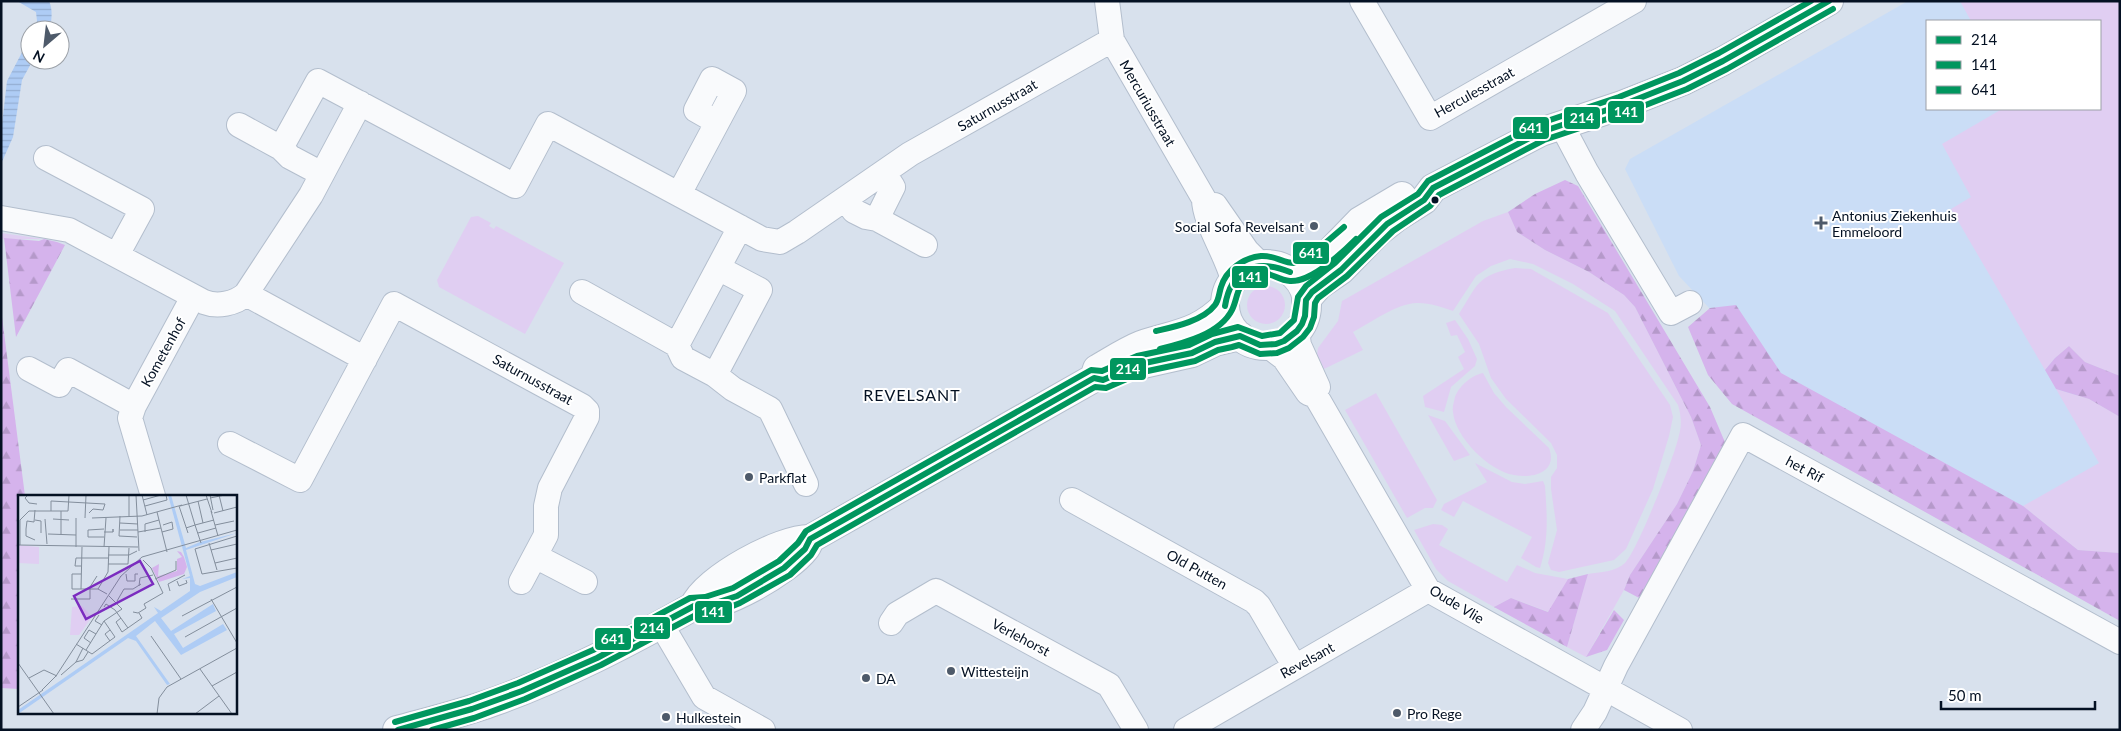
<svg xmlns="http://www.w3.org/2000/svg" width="2121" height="731" viewBox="0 0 2121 731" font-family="Lato,sans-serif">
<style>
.built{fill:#caddf6}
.green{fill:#e0cef2}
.forest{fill:url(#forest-firs)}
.water{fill:url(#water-rules)}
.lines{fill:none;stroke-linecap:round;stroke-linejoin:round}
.minor-casing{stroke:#b3becd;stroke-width:26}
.secondary-casing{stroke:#b3becd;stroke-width:30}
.minor{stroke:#f9fafc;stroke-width:24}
.secondary{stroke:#f9fafc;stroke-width:28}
.bus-1-casing{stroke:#fff;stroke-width:10}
.bus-2-casing{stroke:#fff;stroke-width:10}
.bus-3-casing{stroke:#fff;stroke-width:10}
.bus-1{stroke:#00965e;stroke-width:6}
.bus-2{stroke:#00965e;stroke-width:6}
.bus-3{stroke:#00965e;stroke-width:6}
.bus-dot{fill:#041123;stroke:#fff;stroke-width:2}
.poi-dot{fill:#4e5a6a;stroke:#fff;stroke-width:2}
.labels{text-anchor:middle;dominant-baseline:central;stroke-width:4;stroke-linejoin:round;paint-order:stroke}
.street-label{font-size:14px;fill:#041123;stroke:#fff}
.poi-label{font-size:14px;fill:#041123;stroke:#fff;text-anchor:start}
.quarter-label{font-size:16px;letter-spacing:1px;fill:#041123;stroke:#fff}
.inset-road{fill:none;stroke:#838e9c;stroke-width:1}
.view{fill:#7b2cbf;fill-opacity:0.15;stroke:#7b2cbf;stroke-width:2.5}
.inset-edge{fill:none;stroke:#041123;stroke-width:2.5}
.line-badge{stroke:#fff;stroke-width:2}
.badge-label{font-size:14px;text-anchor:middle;font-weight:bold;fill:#fff}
</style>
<defs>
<pattern id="forest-firs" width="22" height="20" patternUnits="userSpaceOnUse" patternTransform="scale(1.25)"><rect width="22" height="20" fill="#d5b3ec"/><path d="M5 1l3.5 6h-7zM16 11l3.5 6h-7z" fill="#b599ca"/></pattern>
<pattern id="water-rules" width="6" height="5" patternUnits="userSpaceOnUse" patternTransform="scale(1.25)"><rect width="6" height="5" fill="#aeccf5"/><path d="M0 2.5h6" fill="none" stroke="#94aed2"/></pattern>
</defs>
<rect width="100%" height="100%" fill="#d8e1ed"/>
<path class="built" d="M1908,1h64l9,20h-54v88h96l-70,39 161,322 -93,48 -243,-137 -99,-105 -54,-107 5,-10z"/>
<path class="green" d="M1960,1h160v375l-35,-14 -16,-16 -14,12 -10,12 -94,-161 20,-12 -29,-53 60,-35h98v-88h-129z
M1508,212l9,20 28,18 44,22 35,23 11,12 56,110 10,28 -8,26 -16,33 -47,71 -6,15 -38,67 -19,-10 21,-73c12,-2 27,-2 37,-11 12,-12 50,-107 54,-128 3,-10 2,-20 -1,-30l-63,-94 -42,-27 -40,-20 -23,-5 -19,7 -15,10 -23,35c-12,-4 -22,-8 -35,-8 -19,-1 -48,20 -65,29l10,18 -39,19 -7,-14 1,-7 20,-27 4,-20 141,-80z
M478,216l13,7 -2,3 5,3 2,-3 68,37 -39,71 -86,-47 -2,-7 34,-63z
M1,233l43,6h-43z
M1515,268l16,1 77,44 62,92 3,12 -4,19 -16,53 -27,60 -12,11 -55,12 -8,-2 -3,-7 9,-33 -6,-41v-12l6,-9v-13l-6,-12 -45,-44 -15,-21 -12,-34 -20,-30c19,-30 18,-39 56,-46z
M1247 305a19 19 0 1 1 38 0a19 19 0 1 1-38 0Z
M1455,320l13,19 9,20 -2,7 -24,21 -7,25 -19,-5 -2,-11 41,-27 -6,-12 7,-5 -8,-17 -6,1 -5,-13z
M1483,373l11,20 12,14 43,41c9,24 -15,31 -35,27 -25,-4 -59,-38 -61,-63 -1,-5 1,-10 2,-15 4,-11 17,-22 28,-24z
M2056,389l33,10 31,18v136l-42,-3 -55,-44 76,-43z
M1376,393l61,107 -4,8h-8l-18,10 -62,-108z
M1428,415l17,6 25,34 -16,6z
M1475,463l37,19 13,2 18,-3 2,5c2,28 4,54 -5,82l-4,-1 -15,-9 11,-21 -69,-36 -9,16 -13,-7 3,-6 43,-22z
M1433,524l9,1 6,4 -9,16 68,37 10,-17 18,8 33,6 -19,33 -38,-14 -17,9 -46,-26 -12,-12 -22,-39z"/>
<path class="forest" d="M1565,180l13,6 132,221 17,40 -84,153 -19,-10 6,-15 47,-71 16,-33 8,-26 -10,-28 -56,-110 -11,-12 -35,-23 -44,-22 -28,-18 -9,-20 27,-18z
M4,238l35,3 5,-2 13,3 8,3 -49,92z
M1736,305l45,68 242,133 55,44 42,3v68l-388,-217 -24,-29 -20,-48 22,-19z
M1,309l24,187h-6v193l-18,-1z
M2069,346l16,16 35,14v41l-31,-18 -33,-10 -11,-19 10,-12z
M1588,574l-21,73 -73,-40 17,-9 37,14 20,-33z
M1614,610l10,10 -17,30 -21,7z"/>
<path class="water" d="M17,1h32c4,8 3,21 0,29h-15l3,-9 -1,-9z
M30,37v23h3l-11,20 -9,57 -12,27v-31l6,-52z"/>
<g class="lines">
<g class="minor-casing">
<path id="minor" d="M1107,1l5,39 92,159c0,23 23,56 29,81
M1362,1l68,117 204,-117
M1561,124l26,49 84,140 19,-10
M239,125l42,23 9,9 32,17
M281,148l37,-67 197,105 33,-62 214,115 18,3 17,-10 113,-78 202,-114
M46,158l96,51 -25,46
M679,194l55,-103 -22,-12 -16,31 21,12
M845,199l9,12 12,6 11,2 48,26
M1215,205l32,46 14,14
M1,218l68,12 135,72c13,5 31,2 42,-8l65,-99 49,-92
M877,219l16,-32 -9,-14
M582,292l95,53 6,13 32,17 45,-85 -42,-22
M246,294l119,65
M1297,331l2,14 19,42
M677,345l63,-118
M1267,345l17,13 24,35 8,3 112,194 252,140
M29,369l30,16 9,-15 66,36 -4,12 23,78
M715,375l18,14 37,20 36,75
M134,406l59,-109
M230,444l70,36 94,-176 188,102 5,5v6l-37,71 -4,18v29l-25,47
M1072,500l182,101 5,5 36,61
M535,556l50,26
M891,623l6,-9 39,-23 173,94 27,45
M661,624l43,73 59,33
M1186,730l242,-140
M1583,730l12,-18 21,-46 127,-231 377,207"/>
</g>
<g class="secondary-casing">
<path id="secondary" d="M1225 305a41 41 0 1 1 82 0a41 41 0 1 1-82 0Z
M1290,272l37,-17 33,-34 42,-25
M1306,300l13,-15 22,-15 37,-38 19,-15 27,-17 9,-12 108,-56 81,-27 61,-24 40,-20 106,-60
M1134,366l58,-13 23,-11 25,-6
M694,606c27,4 94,-35 111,-57 2,-2 4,-7 5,-10
M397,730c33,-9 67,-17 99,-29 69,-25 134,-59 198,-95 11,-27 87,-68 116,-67l284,-161 3,-9c14,-8 29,-18 44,-24 35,-12 56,-11 84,-39"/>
</g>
<use href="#minor" class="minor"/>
<use href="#secondary" class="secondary"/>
<g class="bus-1-casing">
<path id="bus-1" d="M1225,306c6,-37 31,-48 65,-34
M398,730l74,-21 50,-18 75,-33 97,-52h12l31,-10 47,-28 21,-19 5,-10 284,-161 9,2 37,-16 52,-11 23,-11 25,-6 20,9 16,-1 8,-3 13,-10 5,-7 3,-8 1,-16 6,-8 29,-22 46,-46 37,-24 9,-12 108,-56 81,-27 61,-24 40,-20 106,-60"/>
</g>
<g class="bus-2-casing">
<path id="bus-2" d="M1160,349c24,-6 60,-15 72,-39 6,-12 4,-25 18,-33 19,-10 24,3 40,4 22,1 51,-27 66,-42
M432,730l42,-12 51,-19 76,-34 95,-50 27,-5 17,-7 50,-28 21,-20 6,-10 278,-158 11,1 37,-16 52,-11 23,-11 14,-3 7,-2 21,9 17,-1 12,-5 14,-11 7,-9 4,-11 1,-14 3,-5 29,-22 46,-45 37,-25 9,-11 105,-55 81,-27 62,-24 40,-20 106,-60"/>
</g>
<g class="bus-3-casing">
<path id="bus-3" d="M1156,331c18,-4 47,-10 59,-26 4,-5 4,-12 6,-18 5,-17 22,-29 40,-31 13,-1 22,7 33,7l22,-12 28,-24
M395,722l74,-21 49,-18 75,-33 97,-52 15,-1 28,-9 46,-27 19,-18 8,-12 285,-161 11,1 35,-15 52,-11 23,-11 26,-7 24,9 18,-3 14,-13 4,-23 8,-11 29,-23 46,-46 37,-23 10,-13 110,-57 81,-27 60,-24 40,-20 92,-52"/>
</g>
<use href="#bus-1" class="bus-1"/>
<use href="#bus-2" class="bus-2"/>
<use href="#bus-3" class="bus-3"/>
</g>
<circle class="bus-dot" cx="1435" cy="200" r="4.5"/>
<g class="poi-dot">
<path d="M1818.5 215.5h5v5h5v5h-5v5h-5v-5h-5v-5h5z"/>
<circle cx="1314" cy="226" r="5"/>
<circle cx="749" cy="477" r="5"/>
<circle cx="951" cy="671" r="5"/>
<circle cx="866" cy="678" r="5"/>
<circle cx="1397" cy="713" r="5"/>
<circle cx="666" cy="717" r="5"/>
</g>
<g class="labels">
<g class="street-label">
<text transform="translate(1474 92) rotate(-29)">Herculesstraat</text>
<text transform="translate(1148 103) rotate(60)">Mercuriusstraat</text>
<text transform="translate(997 105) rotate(-30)">Saturnusstraat</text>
<text transform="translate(163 352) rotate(-61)">Kometenhof</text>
<text transform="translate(533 379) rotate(29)">Saturnusstraat</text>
<text transform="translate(1805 469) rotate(28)">het Rif</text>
<text transform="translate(1197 569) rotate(29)">Old Putten</text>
<text transform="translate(1457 604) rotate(31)">Oude Vlie</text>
<text transform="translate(1021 637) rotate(28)">Verlehorst</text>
<text transform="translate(1307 660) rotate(-29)">Revelsant</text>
</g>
<g class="poi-label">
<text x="1832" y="215">Antonius Ziekenhuis<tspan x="1832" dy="16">Emmeloord</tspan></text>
<text x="1304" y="226" text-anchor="end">Social Sofa Revelsant</text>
<text x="759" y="477">Parkflat</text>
<text x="961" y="671">Wittesteijn</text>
<text x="876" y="678">DA</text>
<text x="1407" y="713">Pro Rege</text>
<text x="676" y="717">Hulkestein</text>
</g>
<g class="quarter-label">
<text x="912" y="394">REVELSANT</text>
</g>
</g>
<g transform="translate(18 495)">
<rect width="219" height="219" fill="#d8e1ed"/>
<path d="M0,50l21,2v17l-21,-1zM64,111l10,11 -13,18h-9l2,-28z" fill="#e0cef2"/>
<path d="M159,56l4,1 3,5 3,10 -3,7 -25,8 -7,-14 7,-4 -1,12 19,-5v-12l5,-2z" fill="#d5b3ec"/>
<path d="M150,0h3l15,53 14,-6 37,-9 -51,17 9,34 5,2 37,-14v5l-37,15 -39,26 10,13 42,-27 3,7 -42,23 9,14 40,-24 4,6 -46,25 -26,-34 -19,15 34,48 -3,1 -31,-44 -8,-3 -110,76v-4l140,-97 -4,-6 7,4 29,-20v-13l-8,1 8,-3z" fill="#aeccf5"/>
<path class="inset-road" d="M10,0l-3,3 4,5 8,1M118,0l3,56M124,0l5,20M168,0l9,30 19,-5M188,0l6,18M192,0l3,15M201,0l4,16M192,3l15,-3M125,5l18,-5M180,6l5,22M127,11l22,-6 -1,-5M161,11l9,27M162,11l27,-7M33,16v-10l54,3 -2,6 -10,-1 -4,4M50,16l1,-16M193,16l7,25M139,17l10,40M196,18l23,-6M102,21l-1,20 18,1M111,21v-21M67,23l1,-23M74,23l50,-2 40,-11M27,24l2,25M35,24l16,1M17,25l6,1v12M102,28l18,1M197,30l19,-4M168,33l9,-3 6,18M102,35h18M86,37h9v-3v3M120,37l23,-4M127,37v-8l14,-4M144,37l11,-3 -1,-7 -9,3M180,38l18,-5M30,39l28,1M43,40v-24M219,41l-42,13 7,25 35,-6M86,42h-16v-7l16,-1M17,45l-9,-4v-7l1,-8 7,1 1,-12M191,48l8,27M0,50l120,2M2,50v-25l9,-9h39M58,52v-29M86,52l2,-29M193,55l26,-6M90,60h21l8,-4M125,65l8,8 12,25M197,68l22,-5M90,69h20l1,-16M63,71h-6l1,-8h32M63,79h-9v15h26l9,5M108,79l1,7h8v-7h3M102,82l22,-20 95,-27M137,84l21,-9v-9M159,86l2,5 8,-3 -1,-3M121,91l1,-8 13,-3M63,94l1,-42M80,94l10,-17 1,-25M152,96l-2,-7 17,-9M53,104h19v-12l7,-11M193,104l26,44M99,106l7,-12h9l8,-5M86,112l2,-3 9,6 13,18M115,117l5,1 8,-5 -2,-4 19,-11M81,120l-4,6 7,4M164,121l55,-29M103,123l-5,4 6,10 20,-14 -3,-5M133,141l30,43M167,142l52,-29M92,146l-5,-7 5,-4M73,148l-7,-5 5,-8 7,4M58,149l16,10 23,-17 -11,-16M65,153l-7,14 7,-2 5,-8M68,155l18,-29 18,-12 -13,-13M0,168l36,51M182,174l32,45M43,180l15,-13M11,183l15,-8 13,6M194,191l25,-14M24,195l14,-14 65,-100M0,212l25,-17M139,219l2,-16 8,-11 70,-39M177,219l24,-18"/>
<path class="view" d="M122,66l13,23 -67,35 -12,-23z"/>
<rect width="219" height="219" class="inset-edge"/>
</g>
<g class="line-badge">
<rect x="1607" y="100" width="38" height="24" rx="5" fill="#00965e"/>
<rect x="1563" y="106" width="38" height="24" rx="5" fill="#00965e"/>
<rect x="1512" y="116" width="38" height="24" rx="5" fill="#00965e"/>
<rect x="1292" y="241" width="38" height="24" rx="5" fill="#00965e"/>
<rect x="1231" y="265" width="38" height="24" rx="5" fill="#00965e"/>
<rect x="1109" y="357" width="38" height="24" rx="5" fill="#00965e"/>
<rect x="694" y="600" width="39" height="24" rx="5" fill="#00965e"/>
<rect x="633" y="616" width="38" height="24" rx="5" fill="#00965e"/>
<rect x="594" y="627" width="38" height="24" rx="5" fill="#00965e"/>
</g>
<g class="badge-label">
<text x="1626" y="117">141</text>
<text x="1582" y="123">214</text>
<text x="1531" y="133">641</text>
<text x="1311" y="258">641</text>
<text x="1250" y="282">141</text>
<text x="1128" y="374">214</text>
<text x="713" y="617">141</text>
<text x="652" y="633">214</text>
<text x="613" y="644">641</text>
</g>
<rect width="2121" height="731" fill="none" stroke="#041123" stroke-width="5"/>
<rect x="1926" y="20" width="175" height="90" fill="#ffffff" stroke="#9ba0a7"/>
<rect x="1936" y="36" width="25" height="8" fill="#00965e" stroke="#9ba0a7"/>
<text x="1971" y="45" font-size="15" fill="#041123">214</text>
<rect x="1936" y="61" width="25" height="8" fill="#00965e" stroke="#9ba0a7"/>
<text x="1971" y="70" font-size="15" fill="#041123">141</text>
<rect x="1936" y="86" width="25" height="8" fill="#00965e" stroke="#9ba0a7"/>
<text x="1971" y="95" font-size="15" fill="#041123">641</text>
<g transform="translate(45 45) rotate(208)"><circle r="24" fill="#ffffff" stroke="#9ba0a7"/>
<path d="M0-4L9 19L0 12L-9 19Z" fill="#4e5a6a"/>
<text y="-8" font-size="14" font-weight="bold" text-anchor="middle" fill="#041123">N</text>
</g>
<path d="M1941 701v8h154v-8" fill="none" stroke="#041123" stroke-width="2.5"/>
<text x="1948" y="701" font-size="15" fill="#041123" stroke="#ffffff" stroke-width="4" paint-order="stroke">50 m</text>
</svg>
